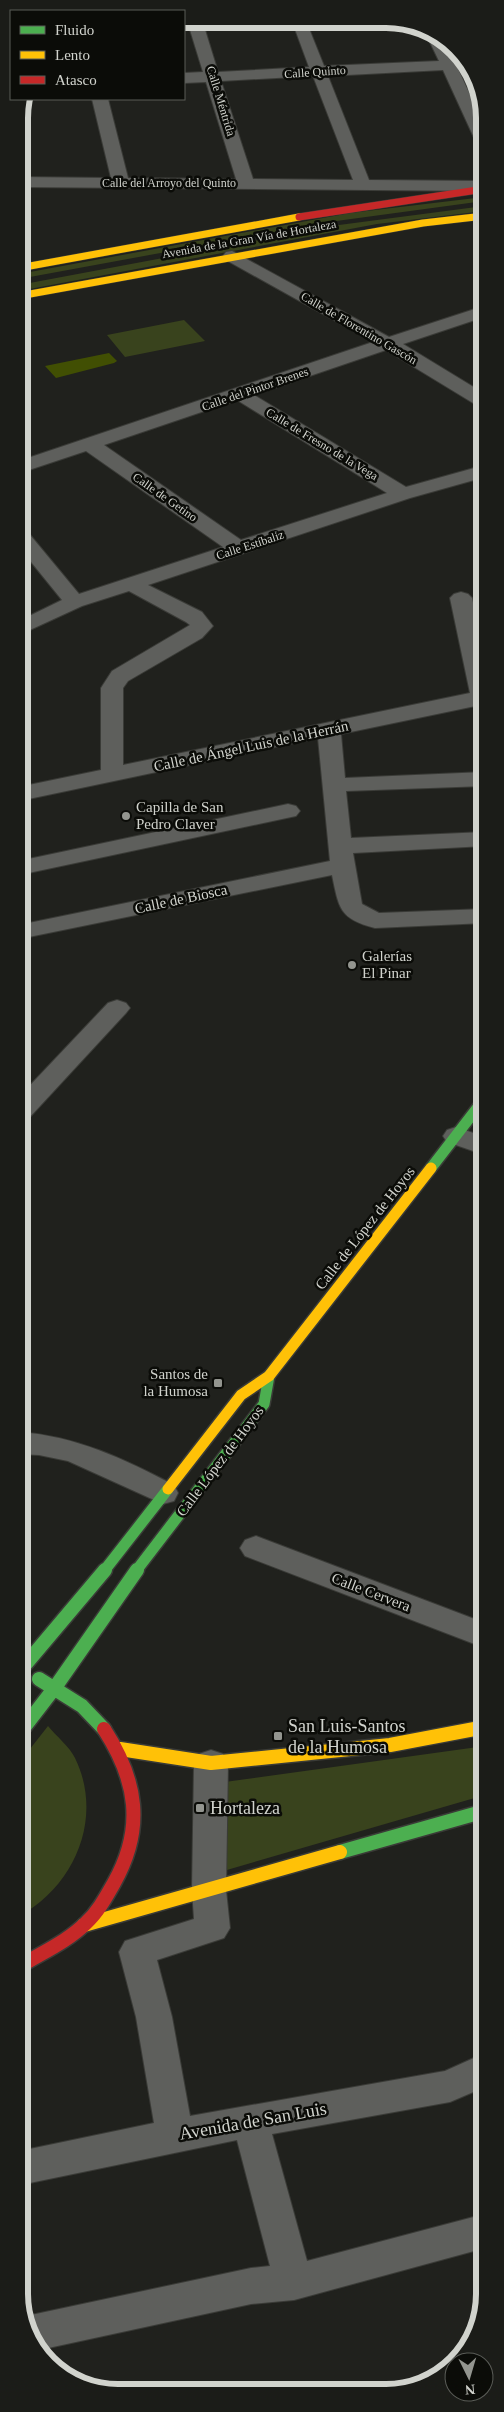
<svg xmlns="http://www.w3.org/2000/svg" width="504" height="2412" viewBox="0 0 504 2412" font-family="'Times New Roman',serif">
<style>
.green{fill:#39431d}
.water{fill:#414f03}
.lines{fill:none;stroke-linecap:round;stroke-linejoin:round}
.street-casing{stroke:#3a3b37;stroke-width:2}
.fast-far1-casing{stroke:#3a3b37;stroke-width:14}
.fast-casing{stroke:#3a3b37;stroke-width:17}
.slow-far2-casing{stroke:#3a3b37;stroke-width:8}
.slow-far1-casing{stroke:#3a3b37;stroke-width:14}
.slow-casing{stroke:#3a3b37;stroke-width:17}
.jam-far1-casing{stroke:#3a3b37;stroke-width:8}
.jam-casing{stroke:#3a3b37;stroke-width:17}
.street{fill:#5e5f5c;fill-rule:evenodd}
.fast-far1{stroke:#4caf50;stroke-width:11}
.fast{stroke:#4caf50;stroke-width:14}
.slow-far2{stroke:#ffc107;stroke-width:7}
.slow-far1{stroke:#ffc107;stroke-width:11}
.slow{stroke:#ffc107;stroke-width:14}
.jam-far1{stroke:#c62828;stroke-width:7}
.jam{stroke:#c62828;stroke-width:14}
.poi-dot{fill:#93958f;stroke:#0b0c08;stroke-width:2}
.labels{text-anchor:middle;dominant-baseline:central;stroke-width:5;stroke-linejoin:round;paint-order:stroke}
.far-street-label{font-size:12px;fill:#d1d3cd;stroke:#0b0c08}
.street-label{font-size:15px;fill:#d1d3cd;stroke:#0b0c08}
.poi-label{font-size:15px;fill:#d1d3cd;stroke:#0b0c08;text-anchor:start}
.near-poi-label{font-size:18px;fill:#d1d3cd;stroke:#0b0c08;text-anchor:start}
.near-street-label{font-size:18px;fill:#d1d3cd;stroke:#0b0c08}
.rim{fill:none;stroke:#d1d3cd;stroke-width:6}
</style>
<rect width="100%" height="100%" fill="#20211d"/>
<path class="green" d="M484,197v4l-155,21 -310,57v-5l331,-61z
M484,206v5l-107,13 -358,67v-6l320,-60z
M184,320l21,21 -80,16 -18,-22z
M48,1726c8,10 22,21 27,32 29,59 0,128 -56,158v-153z
M485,1746v49l-265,77 5,-90z"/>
<path class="water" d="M109,353l8,8 -3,2 -58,15 -11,-12z"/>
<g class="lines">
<g class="street-casing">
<path id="street" d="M187,20h15l16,52 91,-5 -17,-46h14l18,45 115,-5 -12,-25 3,-3 16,10 38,82v22l-6,-2 -2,-3 -33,-72 -115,6 41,104 115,1v10l-465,-4v-10l92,1 -19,-79h16l20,79 108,1 -30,-97 -22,1v-10l19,-1zM313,76l40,104 -100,-1 -32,-98z
M232,251l157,86 95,-31v11l-81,27 82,50v14l-7,-2 -92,-56 -132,45 152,92 79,-22v12l-75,21 -262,87 54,27 11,14 -11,12 -74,43 -5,7v77l347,-72 -20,-95 4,-4 7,-2 7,2 4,4 13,60v46l-144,30 4,44 140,-6v14l-139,5 5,47 134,-6v14l-132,7 9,51 17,9 106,-4v14l-110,5c-36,-9 -36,-20 -43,-53l-313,64v-14l311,-64 -12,-123 -299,63v-14l82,-17v-82l11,-17 78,-46 -4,-3 -57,-31 -47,15 -63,29v-14l43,-21 -43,-53v-19l7,2 53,64 144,-47 -137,-96 -60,20 -7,-2v-8l354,-119 -147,-82 -3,-4 3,-4zM237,400l150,93 -146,47 -137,-95z
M288,804l8,2 4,5 -4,5 -277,59v-14z
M117,1000l9,3 4,5 -4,5 -98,106 -9,2v-24l89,-94z
M456,1127l29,10v18l-38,-13 -4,-6 4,-6z
M19,1432c57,4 105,27 155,53l4,8 -4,8 -11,3 -95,-43 -29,-6 -20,-1z
M256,1536l229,87v25l-240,-92 -5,-8 5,-8z
M211,1750l12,4 5,9 -2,127 4,38 -6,10 -67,22 15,57 18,99 255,-45 40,-18v34l-35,15 -178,32 35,127 178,-47v34l-191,52 -43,4 -212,46 -15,-33 7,-2 220,-47 19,-2 -33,-126 -217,45v-34l134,-28 -18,-106 -17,-65 6,-11 69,-22 -2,-29 2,-127 5,-9z"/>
</g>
<g class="fast-far1-casing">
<path id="fast-far1" d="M431,1168l54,-70
M104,1571l64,-82
M136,1571l128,-167 5,-28"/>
</g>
<g class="fast-casing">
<path id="fast" d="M19,1672l86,-102
M39,1679l43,27 22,23
M19,1734l37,-48 81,-116
M340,1852l145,-41"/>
</g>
<g class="slow-far2-casing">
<path id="slow-far2" d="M19,268l280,-51
M19,296l404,-73 61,-7"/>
</g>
<g class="slow-far1-casing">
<path id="slow-far1" d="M168,1489l73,-94 28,-19 162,-208"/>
</g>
<g class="slow-casing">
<path id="slow" d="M120,1749l91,14 179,-18 95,-18
M84,1925l256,-73"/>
</g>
<g class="jam-far1-casing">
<path id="jam-far1" d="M299,217l185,-28"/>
</g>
<g class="jam-casing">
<path id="jam" d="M19,1967c22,-14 48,-25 67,-44 12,-11 20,-26 28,-40 31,-55 23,-103 -10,-154"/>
</g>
<use href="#street" class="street"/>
<use href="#fast-far1" class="fast-far1"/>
<use href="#fast" class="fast"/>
<use href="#slow-far2" class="slow-far2"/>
<use href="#slow-far1" class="slow-far1"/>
<use href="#slow" class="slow"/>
<use href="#jam-far1" class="jam-far1"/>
<use href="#jam" class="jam"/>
</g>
<g class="poi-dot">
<circle cx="126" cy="816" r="5"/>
<circle cx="352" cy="965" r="5"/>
<rect x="213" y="1378" width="10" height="10" rx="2.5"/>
<rect x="273" y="1731" width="10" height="10" rx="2.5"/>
<rect x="195" y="1803" width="10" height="10" rx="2.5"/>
</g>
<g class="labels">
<g class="far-street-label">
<text transform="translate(315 72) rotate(-4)">Calle Quinto</text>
<text transform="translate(221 101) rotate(73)">Calle Méntrida</text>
<text x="169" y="183">Calle del Arroyo del Quinto</text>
<text transform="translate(249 239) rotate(-10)">Avenida de la Gran Vía de Hortaleza</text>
<text transform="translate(359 328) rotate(30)">Calle de Florentino Gascón</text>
<text transform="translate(255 389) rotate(-19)">Calle del Pintor Brenes</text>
<text transform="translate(322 444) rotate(31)">Calle de Fresno de la Vega</text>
<text transform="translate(165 497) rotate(35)">Calle de Getino</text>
<text transform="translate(250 545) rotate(-18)">Calle Estíbaliz</text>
</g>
<g class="street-label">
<text transform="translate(251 746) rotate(-12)">Calle de Ángel Luis de la Herrán</text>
<text transform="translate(181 899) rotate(-12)">Calle de Biosca</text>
<text transform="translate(365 1228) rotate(-52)">Calle de López de Hoyos</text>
<text transform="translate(220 1461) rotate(-53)">Calle López de Hoyos</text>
<text transform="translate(371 1592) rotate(21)">Calle Cervera</text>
</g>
<g class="poi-label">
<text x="136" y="807">Capilla de San<tspan x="136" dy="17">Pedro Claver</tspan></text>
<text x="362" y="956">Galerías<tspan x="362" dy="17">El Pinar</tspan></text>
<text x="208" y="1374" text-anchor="end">Santos de<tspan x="208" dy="17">la Humosa</tspan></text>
</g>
<g class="near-poi-label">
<text x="288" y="1726">San Luis-Santos<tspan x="288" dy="21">de la Humosa</tspan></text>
<text x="210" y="1808">Hortaleza</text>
</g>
<g class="near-street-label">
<text transform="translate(253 2121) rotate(-10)">Avenida de San Luis</text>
</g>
</g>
<path d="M0 0H504V2412H0ZM118 28H386A90 90 0 0 1 476 118V2294A90 90 0 0 1 386 2384H118A90 90 0 0 1 28 2294V118A90 90 0 0 1 118 28Z" fill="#1b1c18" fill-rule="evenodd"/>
<path class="rim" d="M118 28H386A90 90 0 0 1 476 118V2294A90 90 0 0 1 386 2384H118A90 90 0 0 1 28 2294V118A90 90 0 0 1 118 28Z"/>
<rect x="10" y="10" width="175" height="90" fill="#0b0c08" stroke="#5a5c57"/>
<rect x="20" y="26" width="25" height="8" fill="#4caf50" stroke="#5a5c57"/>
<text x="55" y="35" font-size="15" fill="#d1d3cd">Fluido</text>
<rect x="20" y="51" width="25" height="8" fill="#ffc107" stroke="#5a5c57"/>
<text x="55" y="60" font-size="15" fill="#d1d3cd">Lento</text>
<rect x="20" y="76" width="25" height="8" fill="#c62828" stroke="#5a5c57"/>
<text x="55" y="85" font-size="15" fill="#d1d3cd">Atasco</text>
<g transform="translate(469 2377) rotate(175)"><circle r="24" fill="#0b0c08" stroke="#5a5c57"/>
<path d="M0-4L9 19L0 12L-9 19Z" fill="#93958f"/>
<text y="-8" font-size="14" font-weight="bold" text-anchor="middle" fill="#d1d3cd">N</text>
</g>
</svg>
